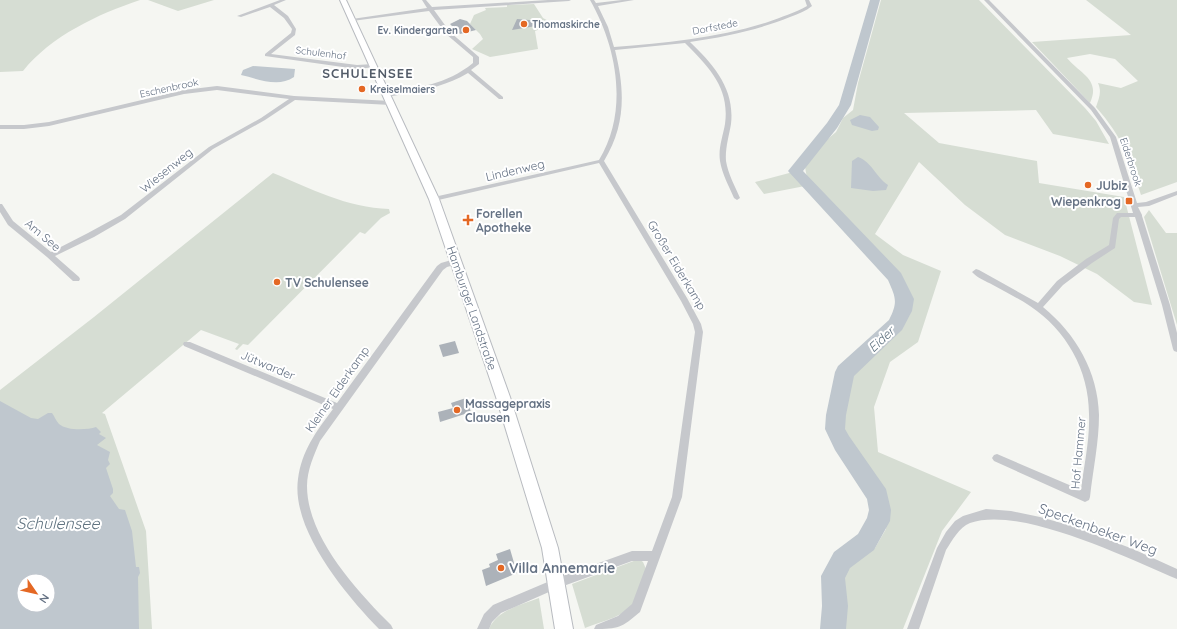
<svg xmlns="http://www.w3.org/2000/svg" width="1177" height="629" viewBox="0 0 1177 629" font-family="Quicksand,sans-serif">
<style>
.green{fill:#d6ddd3;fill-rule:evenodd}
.water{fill:#bfc7ce;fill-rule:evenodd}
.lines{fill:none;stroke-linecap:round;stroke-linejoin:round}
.river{fill:#bfc7ce;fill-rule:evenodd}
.building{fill:#acb2b9}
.secondary-casing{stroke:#b8bbc0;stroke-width:2}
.minor{fill:#c6c8cc;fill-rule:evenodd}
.secondary{fill:#fff;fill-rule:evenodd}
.poi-dot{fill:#e46824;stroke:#fff;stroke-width:1.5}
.labels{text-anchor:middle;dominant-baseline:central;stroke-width:4;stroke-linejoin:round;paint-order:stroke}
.far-poi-label{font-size:10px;font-weight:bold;fill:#657284;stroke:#fff;text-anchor:start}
.far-street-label{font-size:10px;fill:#657284;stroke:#fff}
.street-label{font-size:12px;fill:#657284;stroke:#fff}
.poi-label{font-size:12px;font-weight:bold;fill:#657284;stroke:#fff;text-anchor:start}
.far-district-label{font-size:13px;font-weight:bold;letter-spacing:1px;fill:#535c69;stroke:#fff}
.water-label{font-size:13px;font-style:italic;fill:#607380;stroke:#fff}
.near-street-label{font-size:14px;fill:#657284;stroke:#fff}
.near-poi-label{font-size:14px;font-weight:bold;fill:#657284;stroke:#fff;text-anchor:start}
.near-water-label{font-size:16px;font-style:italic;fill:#607380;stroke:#fff}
</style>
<rect width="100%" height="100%" fill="#f5f6f2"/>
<path class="green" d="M0,0h140c-42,14 -89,36 -117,71l-23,1z
M148,0h66l-36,11z
M881,0h98l106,108 11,13 13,23 -56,-10 -17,-24 -132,3 35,30 98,18 2,22 85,14 28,108 -18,-3 -37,-28 -37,-18 -55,-21 -40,-30 -46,-43 -44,72 28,21 38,16 -23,71 -28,20 -16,45 4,45 93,40 -29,39 -39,98h-61l-1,-48 9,-14 25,-19 11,-19 1,-18 -2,-20 -41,-55 1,-36 7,-23 10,-12 39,-35 9,-16 1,-13 -11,-25 -10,-13 -83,-85 -2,-11 18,-24 13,-11 7,-14 10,-8 5,-27z
M1086,0h91v182l-36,13c-12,-38 -18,-57 -45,-88 3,-9 6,-15 2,-24l23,5 17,-7 -23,-22 -25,-5 -23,4c13,16 34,21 23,45l-58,-61 99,-7z
M534,4l9,14 11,6 -19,7 3,18 -48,8 -18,-8 11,-10 -3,-5 -10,-10 4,-9 12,-5 -1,-2 22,-1v-2z
M793,172l12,14 -41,8 -9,-12z
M273,173c36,15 75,35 116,36l1,4 -9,5 -16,16 -5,-2 -112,113 -5,-1 -6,6 -2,-1 4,-5 -38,-14 -99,83 3,1 41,117 6,98h-152v-239l94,-73zM24,581h24v24h-24z
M1149,210l17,23h11v92l-33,-108z
M639,559l4,3 3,7c-3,10 -6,21 -10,30 -9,18 -34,22 -51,29l-13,-44z
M539,598l5,31h-55c8,-19 32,-24 50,-31z"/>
<path class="water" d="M253,66l42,3 -1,8c-16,11 -35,2 -53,-2l2,-5z
M860,115l10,2 9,10 -1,3 -6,1 -20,-6 -2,-5z
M858,157c14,5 17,19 30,28l-2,5 -13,1 -22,-3 1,-27z
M0,401l31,17 7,1 10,-6h4c3,4 4,8 7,11 8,7 28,6 37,3l5,5 -2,2 7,4 -9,7 13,7 -2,8 2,4 -4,4 7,21v4l-3,3 9,13 6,1 7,21 4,36h3l1,6 -2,4 1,52h-139zM24,581h24v24h-24z"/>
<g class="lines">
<path class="river" d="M870,0h10l-29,105 -14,23 -34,43 98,102 13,26 -2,12 -10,19 -48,46 -8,39 -1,14 4,7 37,53 5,21 -1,11 -16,29 -24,18 -5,10 3,28 -2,23h-26l2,-23 -1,-30 13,-24 24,-18 9,-16 2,-8 -2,-11 -32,-49 -10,-21 1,-14 9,-43 3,-6 51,-46c9,-18 7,-22 -1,-40l-100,-109 39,-48 12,-18z"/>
</g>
<path class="building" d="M460,19l7,2 9,9 -16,4 -10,-10z
M517,19l25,2v4l-30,5z
M455,341l4,12 -16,4 -4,-12z
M466,398l5,14 -31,10 -2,-10 15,-4 -2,-5z
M510,549l7,24 -31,13 -4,-16 8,-3 -1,-3 9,-4 -2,-6z"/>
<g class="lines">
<g class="secondary-casing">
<path id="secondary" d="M340,0h6l93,199 71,198 48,151 15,81h-18l-13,-81 -46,-151 -67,-198z"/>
</g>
<path class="minor" d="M280,0h6l-12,5 14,11 8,13 -1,6 -24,19 86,11 16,-1 3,2 -1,1 -18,2 -92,-13v-2l26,-21 1,-4 -8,-11 -14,-11 -29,10 -4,-1z
M422,0h4l6,7 116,-7h23l-2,1 -135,9 16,22 29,25v7l-8,6 32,27v2h-4l-31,-26c-20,12 -42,17 -65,21 -6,1 -12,3 -18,2v-2c33,-7 61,-9 88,-31v-6l-27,-23 -17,-23 -77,10 -2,-1 2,-1 75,-11z
M590,0h4l2,3 26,-3h12l-36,6 10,21 6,20c52,-4 104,-9 154,-25 13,-5 27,-9 39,-16l-2,-6h4l3,6c-6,5 -14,8 -22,11 -32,13 -66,20 -100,25 24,23 45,47 41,82 -2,12 -6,24 -5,37 2,13 9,25 14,37l-3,2 -3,-2c-5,-12 -12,-24 -14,-37 -2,-13 3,-25 5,-37 5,-36 -16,-57 -40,-81l-70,7c10,40 11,75 -11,111l83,137 14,26 2,8 -21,165 -42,115c-19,16 -21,17 -46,17l2,-4 22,-9 14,-12 16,-43h-16l-74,27 -57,25 -9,9 -3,7h-12l7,-15 9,-9 64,-27 75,-27h20l20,-54 23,-165 -2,-8 -12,-23 -82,-138 -165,38 -3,-2 3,-2 165,-37c30,-49 18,-113 -9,-160z
M984,0h5l106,108 21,29 21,66 9,-1 31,-11v4l-28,11 -11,1 4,8v1l28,89 7,28v19l-3,-1 -1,-2 -11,-44 -27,-88h-14l-2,2 -4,29 -23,15 -29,22 -20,22c33,27 55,65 56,108 0,27 -6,55 -9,82l-1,3 -4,2 -91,-41 -2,-3 2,-3 3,-1 84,36c3,-25 9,-50 8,-76 0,-44 -23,-84 -59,-108 -12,-8 -25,-14 -37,-21 -7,-4 -16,-7 -21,-13l4,-3 3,1 59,33 19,-22 29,-22 23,-14 4,-27 4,-5h16l-23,-76 -19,-27z
M217,86l77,10 97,5 3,2 -3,2 -96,-5 -30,20 -52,29 -88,70 -31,18 -39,19 24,21 1,2 -1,2h-6l-26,-24 -39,-32 -8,-13v-8h2l11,17 38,31 37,-19 33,-18 88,-68 52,-29 28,-19 -72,-9 -33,4 -135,32 -25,3h-24v-4h24l25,-3 135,-32z
M455,259l4,3 -1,2 -11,3 -4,3 -123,171c-6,14 -13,29 -13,45 0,51 50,105 84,139l2,4h-14c-33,-34 -88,-99 -81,-150 4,-29 18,-47 35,-70l-149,-63 -1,-2 1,-2h6l147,61 100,-137 4,-3z
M986,509l25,2 29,6 32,9 61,23 44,20v10c-48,-20 -157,-74 -207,-56 -11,4 -18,18 -24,27l-27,79h-12l30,-81 9,-16 9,-11 8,-5z"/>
<use href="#secondary" class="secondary"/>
</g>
<g class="poi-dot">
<circle cx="524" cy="24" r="4"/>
<circle cx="466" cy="30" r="4"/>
<circle cx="362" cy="89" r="4"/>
<circle cx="1088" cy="185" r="4"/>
<rect x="1125" y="197" width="8" height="8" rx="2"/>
<path d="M466 214h4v4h4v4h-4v4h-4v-4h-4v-4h4z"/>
<circle cx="277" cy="282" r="4"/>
<circle cx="457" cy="410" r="4"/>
<circle cx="501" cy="568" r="4"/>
</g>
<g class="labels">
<g class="far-poi-label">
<text x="532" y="24">Thomaskirche</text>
<text x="458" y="30" text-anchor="end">Ev. Kindergarten</text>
<text x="370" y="89">Kreiselmaiers</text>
</g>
<g class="far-street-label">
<text transform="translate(715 27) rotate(-11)">Dorfstede</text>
<text transform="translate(321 53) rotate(7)">Schulenhof</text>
<text transform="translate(169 88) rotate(-12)">Eschenbrook</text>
<text transform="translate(1131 162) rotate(72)">Eiderbrook</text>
</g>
<g class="street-label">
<text transform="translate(166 170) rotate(-39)">Wiesenweg</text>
<text transform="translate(515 170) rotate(-13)">Lindenweg</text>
<text transform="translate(43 235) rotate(40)">Am See</text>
<text transform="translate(677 265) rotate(59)">Großer Eiderkamp</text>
<text transform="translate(472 308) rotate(71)">Hamburger Landstraße</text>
<text transform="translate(268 365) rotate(23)">Jütwarder</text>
<text transform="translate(337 389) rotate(-55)">Kleiner Eiderkamp</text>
<text transform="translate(1078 453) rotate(-85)">Hof Hammer</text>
</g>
<g class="poi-label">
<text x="1096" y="185">JUbiz</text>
<text x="1121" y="201" text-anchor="end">Wiepenkrog</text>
<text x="476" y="213">Forellen<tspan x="476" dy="14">Apotheke</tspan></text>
<text x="285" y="282">TV Schulensee</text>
<text x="465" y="403">Massagepraxis<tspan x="465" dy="14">Clausen</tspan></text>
</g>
<g class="far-district-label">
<text x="368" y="73">SCHULENSEE</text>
</g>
<g class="water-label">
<text transform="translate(881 339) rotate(-43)">Eider</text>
</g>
<g class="near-street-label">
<text transform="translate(1098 529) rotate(20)">Speckenbeker Weg</text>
</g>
<g class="near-poi-label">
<text x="509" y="568">Villa Annemarie</text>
</g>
<g class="near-water-label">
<text x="58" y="523">Schulensee</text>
</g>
</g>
<g transform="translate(36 593) rotate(124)"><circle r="19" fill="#ffffff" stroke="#c1c7ce"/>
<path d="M0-3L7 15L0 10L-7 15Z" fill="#e46824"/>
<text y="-6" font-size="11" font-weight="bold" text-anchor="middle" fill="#657284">N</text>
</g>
</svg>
